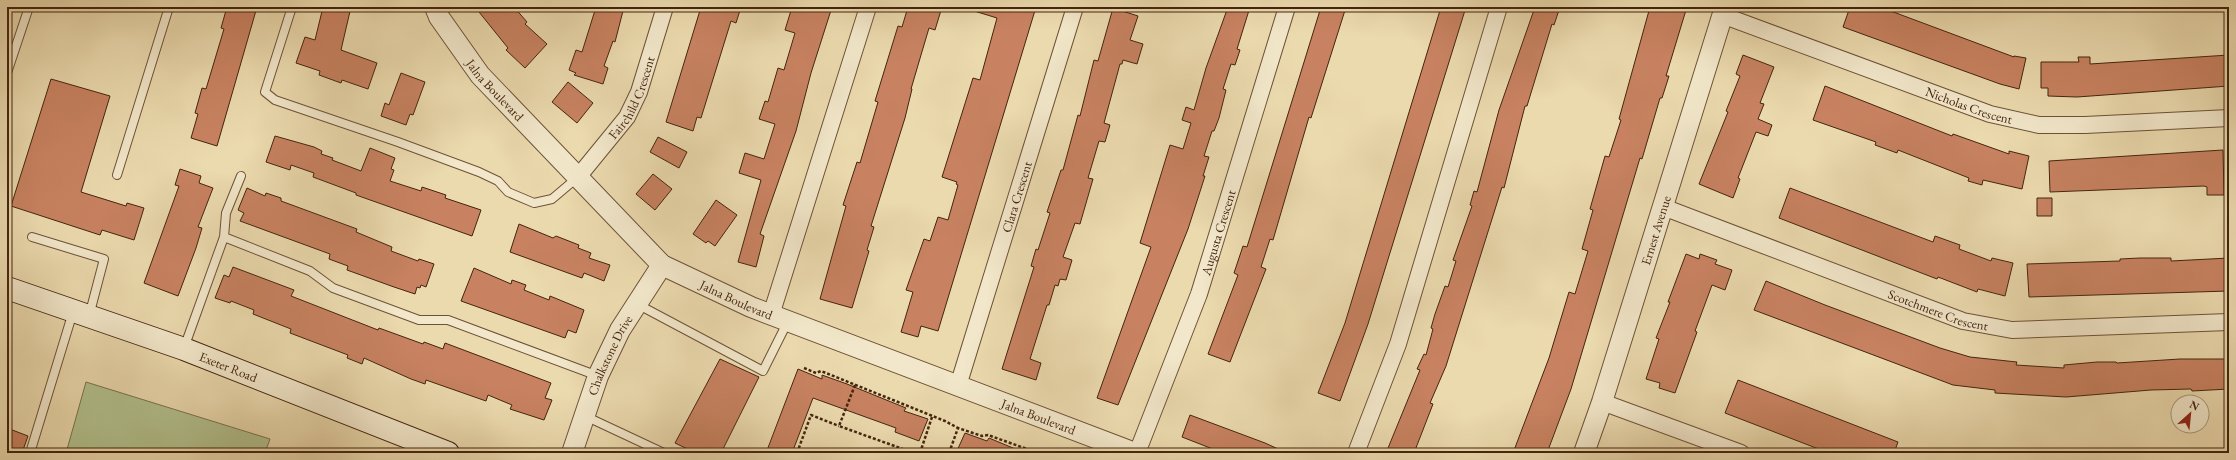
<svg xmlns="http://www.w3.org/2000/svg" width="2236" height="460" viewBox="0 0 2236 460" font-family="'EB Garamond',serif">
<style>
.green{fill:#b2c18e;stroke:#7b724e}
.building{fill:#c88261;stroke:#44240f}
.lines{fill:none;stroke-linecap:round;stroke-linejoin:round}
.service-casing{stroke:#6e5237;stroke-width:10}
.minor-casing{stroke:#6e5237;stroke-width:18}
.tertiary-casing{stroke:#6e5237;stroke-width:22}
.secondary-casing{stroke:#44240f;stroke-width:24}
.path{stroke:#44240f;stroke-width:2.5;stroke-dasharray:3 2;stroke-linecap:butt}
.service{stroke:#f2e7ca;stroke-width:8}
.minor{stroke:#f2e7ca;stroke-width:16}
.tertiary{stroke:#f2e7ca;stroke-width:20}
.secondary{stroke:#f2e7ca;stroke-width:22}
.labels{text-anchor:middle;dominant-baseline:central;stroke-width:4;stroke-linejoin:round;paint-order:stroke}
.street-label{font-size:13px;fill:#44240f;stroke:#f2e7ca}
</style>
<rect width="100%" height="100%" fill="#ebdaae"/>
<filter id="stains"><feTurbulence type="fractalNoise" baseFrequency=".005" numOctaves="4"/><feColorMatrix values="0 0 0 0 .2 0 0 0 0 .09 0 0 0 0 .02 0 0 0 .5 -.17"/></filter>
<radialGradient id="worn" r=".72"><stop offset=".6" stop-color="#630" stop-opacity="0"/><stop offset="1" stop-color="#630" stop-opacity=".3"/></radialGradient>
<path class="green" d="M86,382l184,57 -5,14h-199z"/>
<path class="building" d="M227,7h30l-40,139 -26,-8 7,-24 -3,-1 7,-25 4,1 18,-60 -3,-1z
M323,7h28l-10,43 36,13 -9,26 -26,-9 -1,3 -22,-8 1,-4 -24,-8 9,-26 10,3z
M475,7h39l13,15 -2,2 22,20 -22,24 -19,-18 2,-2z
M596,7h28l-9,35 -2,-1 -9,25 4,2 -5,16 -29,-9 2,-2 -7,-3 7,-20 6,2z
M701,7h40l-5,16 -5,-2 -30,97 -4,-1 -4,14 -27,-9z
M792,7h40l-21,66 -15,58 -36,103 4,2 -8,31 -18,-5 23,-82 -22,-7 6,-20 19,6 11,-35 -16,-5 6,-18 3,1 10,-34 6,2 11,-37 -10,-3z
M908,7h34l-7,23 -6,-2 -8,27 -10,34h1l-7,29 -34,108 3,1 -7,23 2,1 -17,57 -32,-9 26,-93 -3,-1 14,-43 3,1 18,-61 -3,-1 23,-75 4,1z
M971,7h65l-98,324 -17,-5 -3,11 -17,-5 12,-40 -7,-2 18,-51 6,2 8,-24 10,3 10,-35 -2,-1 1,-2 -15,-5 31,-99 7,2 17,-62 -26,-8z
M1228,7h22l-13,42 3,1 -5,15 -4,-1 -8,25 3,1 -7,28 -5,13h-2l-8,25 5,1 -6,19h2l-17,53 -70,176 -21,-7 54,-151 -11,-4 30,-98 13,4 8,-26 -9,-3 4,-13 8,3 12,-42z
M1321,7h25l-35,111 -2,-1 -36,123 -3,-1 -9,28 5,2 -36,93 -22,-8 30,-79 -4,-2 9,-27 4,1z
M1441,7h25l-98,317 -28,77 -22,-8 27,-70z
M1535,7h25l-6,18 -2,-1 -25,82h-2l-21,82 -2,-1 -56,179 -16,37 3,1 -19,49h-28l34,-83 -3,-1 7,-15 2,1 7,-26 -2,-1 4,-14 10,-28 3,1 8,-26 -3,-1 19,-54 -2,-1 4,-14 3,1 22,-82z
M1650,7h26l10,3 -20,66h3l-7,22h-2l-18,61 -2,-1 -69,231 -24,64h-34l36,-95 20,-66 6,2 13,-43 -6,-2 11,-39 -3,-1 15,-53 4,1 12,-37 -2,-1z
M1850,7h30l134,50v-1l12,2 -7,31 -19,-5 -157,-57z
M1113,8l25,8 -8,24 13,4 -6,20 -14,-4 -1,4h-2l-16,59 6,2 -5,17 -6,-1 -11,37 5,1 -13,45 -5,-1 -12,34 9,3 -6,20 -6,-1 -2,7 -3,-1 -6,20h-2l-17,54 11,4 -5,17 -34,-11 32,-102 -3,-1 5,-17 2,1 12,-37 -3,-1 14,-42h2l15,-55 2,1 14,-56 4,1z
M1743,55l31,12 -14,36 4,1 -6,15 14,6 -4,11 -12,-4 -18,46 2,1 -7,19 -34,-14 29,-72 -2,-1 14,-35 -4,-2z
M2229,55v31l-152,11 -29,-1v-8h-7v-26h38l-1,-5h12v7z
M401,73l24,9 -12,33 -3,-1 -4,11 -25,-9 4,-13 4,2z
M51,79l59,17 -29,96 45,14 1,-3 17,5 -10,32 -32,-10 -2,5 -89,-29z
M568,82l25,21 -16,20 -25,-21z
M1825,86l127,50 1,-2 56,20v-3l20,5 -7,33 -39,-9 -1,5 -14,-4 1,-3 -71,-28 -1,3 -22,-8 1,-3 -63,-22z
M275,136l39,11 8,4 -1,3 12,4 -1,2 29,11 9,-23 25,10 -4,11 3,1 -4,11 31,10 1,-4 24,8 -1,3 36,12 -9,26 -116,-41v-2l-43,-16 1,-4 -23,-8 -1,5 -24,-8z
M658,137l29,15 -8,16 -29,-16z
M2223,150l1,45h-17v-8l-3,-1 -154,6 -1,-31z
M180,169l21,7 -2,7 14,5 -15,39 4,1 -6,20 -18,48 -34,-13 35,-97 -4,-1z
M653,174l19,15 -17,21 -19,-16z
M247,188l18,8 1,-3 15,5v3l76,28 -1,3 36,15 -1,4 27,10 1,-2 15,5 -8,23 -5,-2 -1,3 -3,-1 -2,7 -21,-7 -47,-17 1,-4 -19,-7 1,-5 -90,-33 4,-8 -6,-3z
M1790,188l143,54 2,-6 25,9 -1,4 32,12 1,-3 21,5 -8,33 -27,-7 -1,3 -39,-15 -1,2 -158,-61z
M2037,198h15v18h-15z
M716,200l21,15 -22,31 -7,-5 -2,2 -13,-9z
M519,224l34,14 3,-2 23,9 -1,3 13,5 -2,5 21,7 -6,16 -20,-8 -2,5 -72,-26z
M1686,254l13,5 1,-5 17,6 -2,4 17,6 -7,20 -13,-5 -17,46 2,1 -22,61 -16,-5 1,-5 -14,-4 13,-40 -3,-1 14,-36h-2z
M2140,258h31v3l58,-3v33l-200,6 -2,-33 93,-3v-2z
M233,267l61,23 -3,6 87,34 1,-2 44,16 1,-2 19,7 2,-6 106,40 -6,15 7,2 -8,20 -34,-11 2,-4 -24,-10 -2,6 -60,-21 -1,4 -14,-5 -47,-21 -2,6 -15,-6 1,-3 -58,-22 1,-4 -38,-15 1,-4 -23,-9 -1,2 -15,-5 9,-23 5,2z
M474,268l37,16 1,-4 14,5 -2,5 25,10 1,-4 34,14 -8,23 -8,-3 -3,8 -104,-37z
M1766,281l59,24 115,43 30,9 47,5 -1,3 48,3v-3l33,-3h19l1,1 63,-4h49v30l-37,2 -1,-2 -40,1 -85,7 -71,-4v-3l-42,-5 -199,-75z
M720,359l39,18 -38,76h-25l-21,-10z
M798,369l24,10v-4l25,9 59,24 -2,3 24,8 -9,22 -24,-9 1,-4 -83,-30 -21,55h-26z
M1738,380l160,62 -4,11h-65l-104,-40z
M1190,415l75,28 22,10h-64l-41,-16z
M7,428l21,8 -6,17h-15z
M965,433l22,8 2,-3 36,15h-69z"/>
<g class="lines">
<g class="service-casing">
<path id="service" d="M292,7l-27,85 10,8 123,42 81,30 19,9 10,11 26,11 18,-4 26,-22
M7,73l22,-66
M117,175l52,-168
M32,237l72,22 -15,57
M224,237l86,34 23,17 86,32h29l150,56
M637,304l126,67 25,-50
M184,348l40,-111 2,-24 15,-37
M585,416l79,37
M30,453l43,-141"/>
</g>
<g class="minor-casing">
<g id="minor">
<path id="s1" d="M1722,15l268,99 49,11h46l144,-7"/>
<path id="s2" d="M578,177l49,-60 12,-25 26,-85"/>
<path id="s3" d="M1663,207l300,114 49,9 217,-8"/>
<path d="M771,315l97,-308"/>
<path id="s4" d="M958,386l117,-379"/>
<path d="M1602,402l139,51"/>
<path id="s5" d="M1137,453l62,-159 88,-287"/>
<path d="M1356,453l42,-109 101,-337"/>
</g>
</g>
<g class="tertiary-casing">
<g id="tertiary">
<path id="s6" d="M435,7l4,10 41,58 182,190 89,42 384,146"/>
<path id="s7" d="M572,453l26,-77 22,-46 42,-65"/>
<path id="s8" d="M1584,453l18,-51 123,-395"/>
</g>
</g>
<g class="secondary-casing">
<g id="secondary">
<path id="s9" d="M7,288l177,61 264,104"/>
</g>
</g>
<path class="path" d="M804,368l12,5 5,-2 124,50 13,7
M855,385l-16,41 75,27
M797,453l14,-38 28,11
M920,453l12,-36
M949,453l9,-25 24,8 6,-1 39,14"/>
<use href="#service" class="service"/>
<use href="#minor" class="minor"/>
<use href="#tertiary" class="tertiary"/>
<use href="#secondary" class="secondary"/>
</g>
<g class="labels">
<g class="street-label">
<text stroke="none"><textPath href="#s6" startOffset="103">Jalna Boulevard</textPath></text>
<text stroke="none"><textPath href="#s2" startOffset="97">Fairchild Crescent</textPath></text>
<text stroke="none"><textPath href="#s1" startOffset="263">Nicholas Crescent</textPath></text>
<text stroke="none"><textPath href="#s4" startOffset="198">Clara Crescent</textPath></text>
<text stroke="none"><textPath href="#s8" startOffset="234">Ernest Avenue</textPath></text>
<text stroke="none"><textPath href="#s5" startOffset="235">Augusta Crescent</textPath></text>
<text stroke="none"><textPath href="#s6" startOffset="427">Jalna Boulevard</textPath></text>
<text stroke="none"><textPath href="#s3" startOffset="294">Scotchmere Crescent</textPath></text>
<text stroke="none"><textPath href="#s7" startOffset="105">Chalkstone Drive</textPath></text>
<text stroke="none"><textPath href="#s9" startOffset="235">Exeter Road</textPath></text>
<text stroke="none"><textPath href="#s6" startOffset="751">Jalna Boulevard</textPath></text>
</g>
</g>
<rect width="2236" height="460" fill="none" stroke="#ebdaae" stroke-width="24"/>
<rect x="8" y="8" width="2220" height="444" fill="none" stroke="#44240f" stroke-width="2"/>
<rect x="12" y="12" width="2212" height="436" fill="none" stroke="#44240f"/>
<g transform="translate(2190 414) rotate(27)"><circle r="19" fill="#f2e7ca" stroke="#ac997f"/>
<path d="M0-3L7 15L0 10L-7 15Z" fill="#8f2418"/>
<text y="-6" font-size="11" font-weight="bold" text-anchor="middle" fill="#44240f">N</text>
</g>
<rect width="100%" height="100%" filter="url(#stains)"/>
<rect width="100%" height="100%" fill="url(#worn)"/>
</svg>
